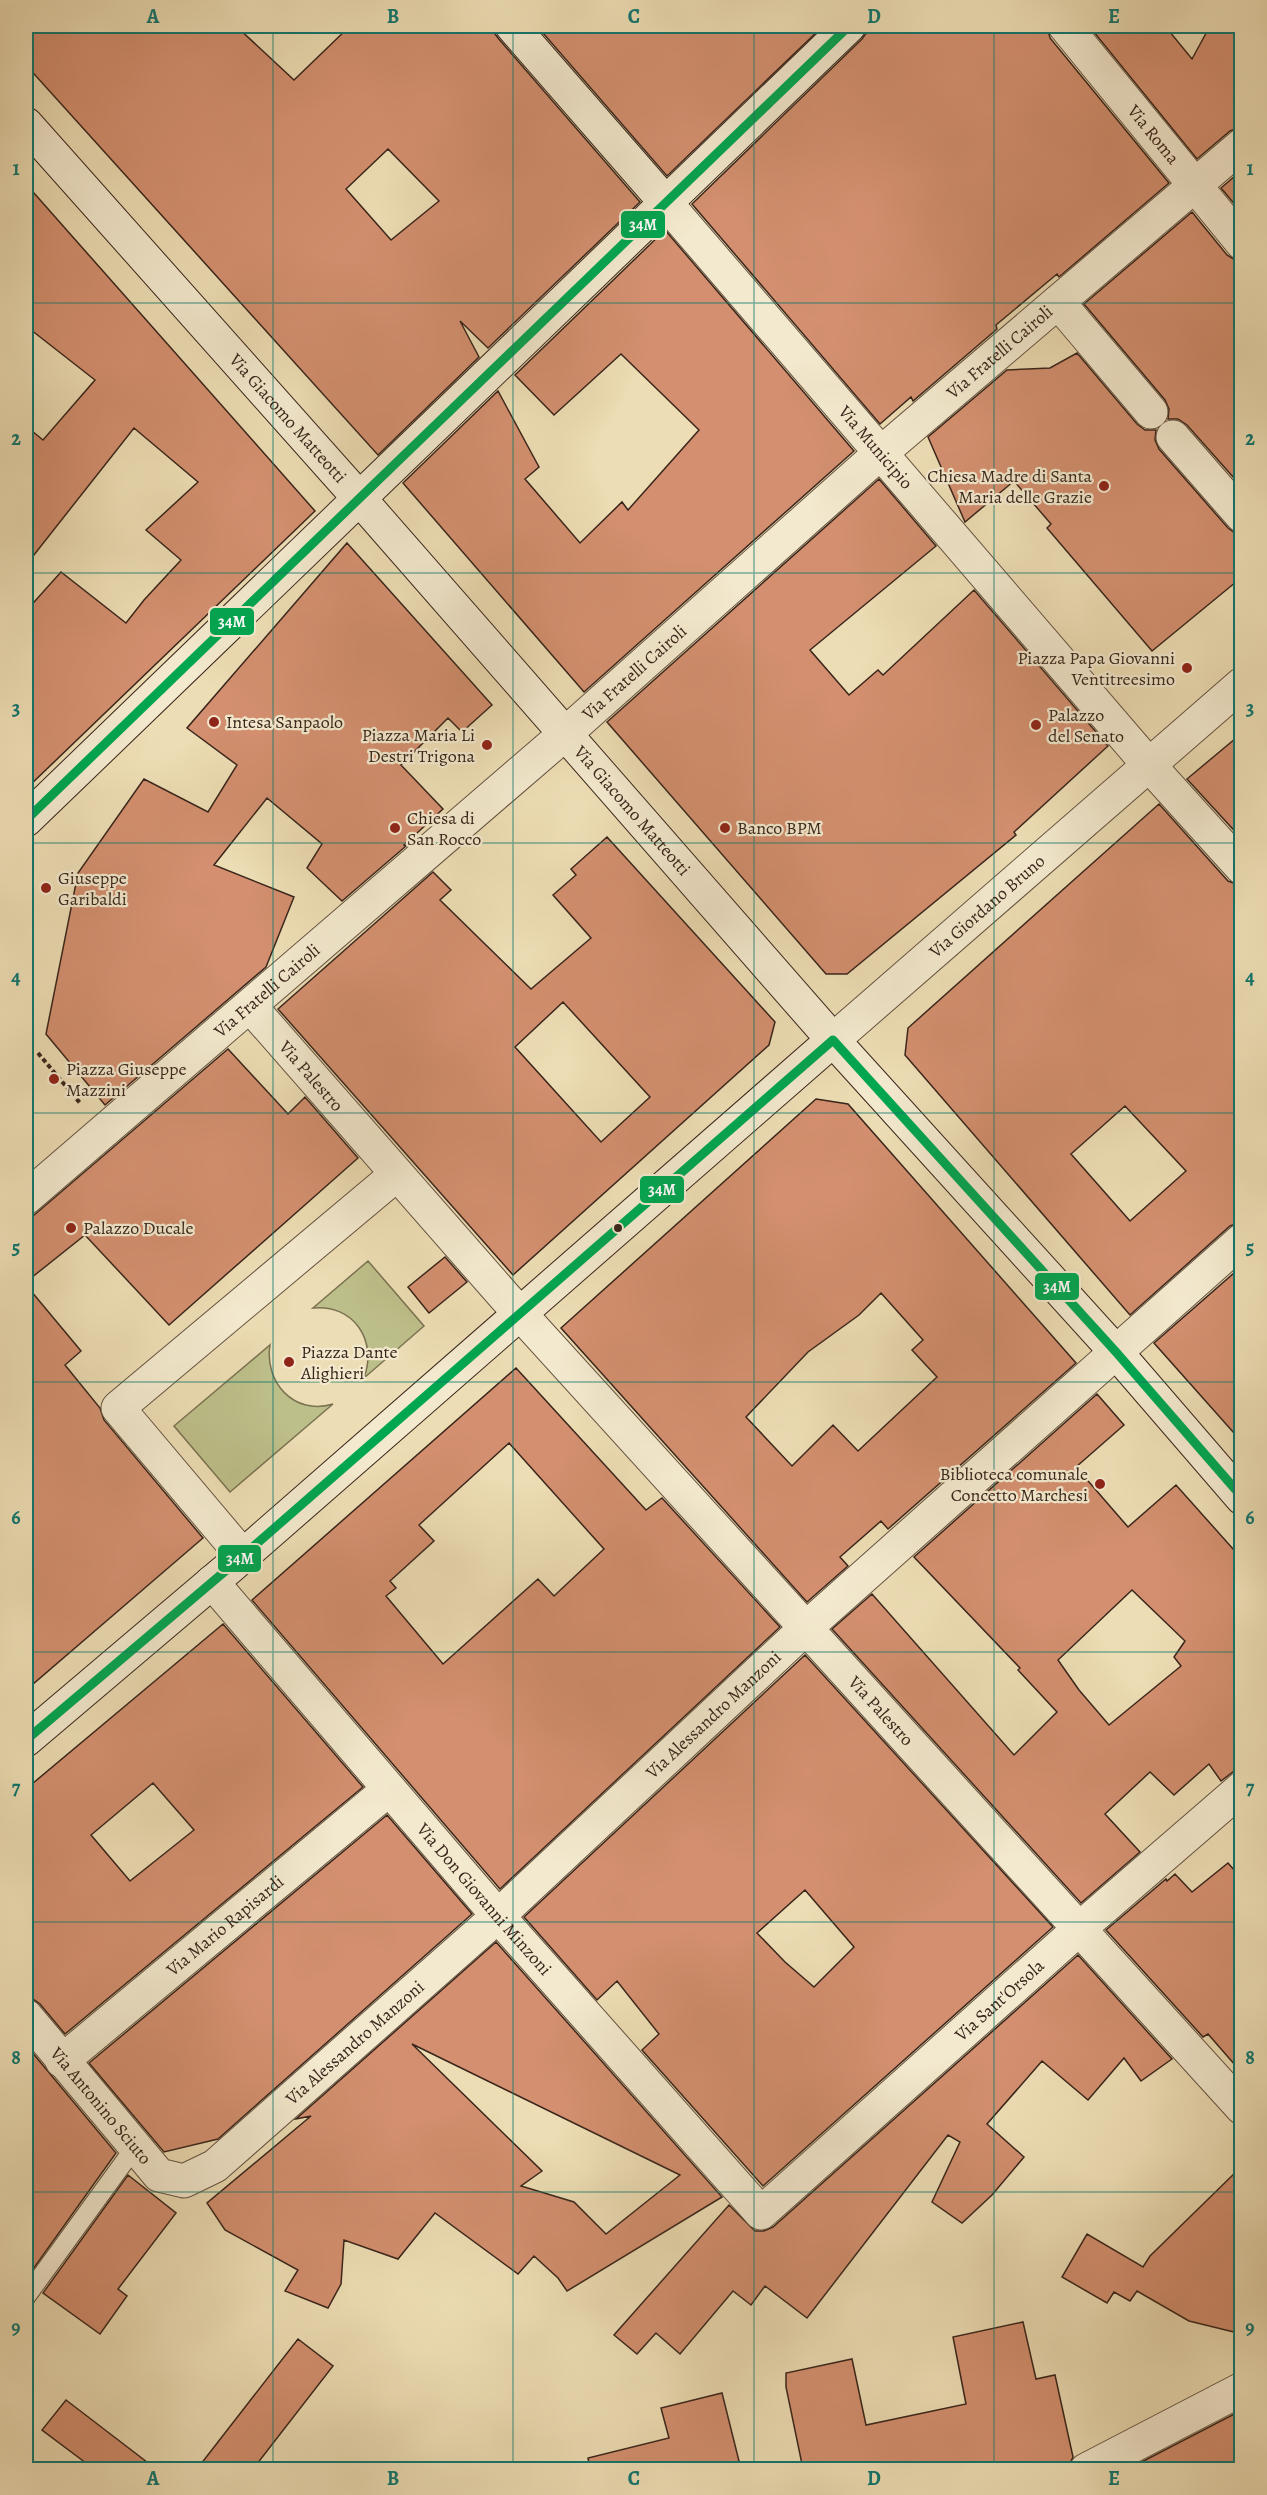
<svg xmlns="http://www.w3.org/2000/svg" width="1267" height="2495" viewBox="0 0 1267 2495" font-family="Alegreya,serif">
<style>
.green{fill:#bdbf8a;stroke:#7b7252;stroke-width:1.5}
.building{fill:#d38f6f;stroke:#39251b;stroke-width:1.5;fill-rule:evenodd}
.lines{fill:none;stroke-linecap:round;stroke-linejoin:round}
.lane-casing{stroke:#665341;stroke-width:20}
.street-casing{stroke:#665341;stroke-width:35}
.secondary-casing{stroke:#39251b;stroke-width:35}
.path{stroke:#39251b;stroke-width:4;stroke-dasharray:4.5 3;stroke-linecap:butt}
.lane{stroke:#f3e9ce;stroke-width:18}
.street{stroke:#f3e9ce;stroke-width:33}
.secondary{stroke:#f3e9ce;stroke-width:33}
.bus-1-casing{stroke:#f3e9ce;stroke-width:14}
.bus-1{stroke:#00a651;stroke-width:9}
.grid{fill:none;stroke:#0f766e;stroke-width:1.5;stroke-opacity:0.55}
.poi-dot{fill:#8f2418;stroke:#f3e9ce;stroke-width:2}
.bus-dot{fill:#39251b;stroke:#f3e9ce;stroke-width:2}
.labels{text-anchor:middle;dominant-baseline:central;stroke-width:4.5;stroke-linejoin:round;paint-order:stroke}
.street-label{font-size:18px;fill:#39251b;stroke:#f3e9ce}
.poi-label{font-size:18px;fill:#39251b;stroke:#f3e9ce;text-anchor:start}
.line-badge{stroke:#f3e9ce;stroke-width:2}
.badge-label{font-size:16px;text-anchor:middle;font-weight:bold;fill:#fff}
.neatline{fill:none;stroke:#0f766e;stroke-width:2}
.grid-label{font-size:20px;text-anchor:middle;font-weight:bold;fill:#0f766e}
</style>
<rect width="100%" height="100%" fill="#edddb4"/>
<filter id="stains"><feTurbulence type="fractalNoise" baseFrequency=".00333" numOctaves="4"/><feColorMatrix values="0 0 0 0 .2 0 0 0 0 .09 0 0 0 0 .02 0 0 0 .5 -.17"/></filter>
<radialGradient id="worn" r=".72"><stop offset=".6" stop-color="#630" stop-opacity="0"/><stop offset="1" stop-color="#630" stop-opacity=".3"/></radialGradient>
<path class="green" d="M368,1261l56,65 -60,52c14,-38 -11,-74 -51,-70z
M270,1345c-6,37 24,71 63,59l-103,88 -56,-66z"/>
<path class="building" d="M26,26h210l58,54 56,-54h139l9,12 142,164 -152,146 -28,-27 19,36 -101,98 -352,-390zM388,149l51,52 -48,39 -45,-51z
M549,26h274l-156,150 -124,-143z
M867,26h180l3,12 119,145 -110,94 -2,-3 -61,51 1,4 -84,72 -2,-4 -31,27 -188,-220 170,-165 5,-7z
M1089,26h76l27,33 18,-33h32v101l-12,4 -33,28z
M1242,170v43l-21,-25z
M26,184l289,327 -289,278v-178l35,-39 65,51 18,-23 37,-40 -35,-30 52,-48 -64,-54 -108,137v-139l17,14 52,-60 -69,-54z
M1192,212l35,43 8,5 7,1v226l-55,-62 -9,-6h-10l1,-10 -4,-9 -81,-96z
M665,230l189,221 -270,241 -181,-209 95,-92 41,76 -14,12 55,64 42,-41 6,8 71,-80 -78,-76 -67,61 -39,-40z
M1077,353l60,71 8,6h11l-1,10 4,9 69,79 7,5 7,1v43l-90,74 -105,-123 4,-4 -37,-43 -49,41 -37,-85 79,-67 43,-2z
M879,479l57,67 -126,104 39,45 29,-25 5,5 91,-85 134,156 -94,86 2,3 -169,139h-21l-219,-252z
M347,543l145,162 -30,27 -14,-14 -47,47 42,44 -39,36 2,1 -64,55 -35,-33 15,-24 -55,-46 -53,67 80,32 -28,70 -161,138 -59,-71 32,-161 66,-94 64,33 29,-47 -50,-37z
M1242,733v106l-55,-60z
M1159,804l69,77 14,5v336l-12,4 -100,89 -225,-260 3,-27zM1125,1106l61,65 -56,50 -59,-67z
M607,837l168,185 -6,23 -256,230 -235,-266 155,-137 18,18 -11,10 91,89 60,-51 -38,-43 23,-20 -5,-6zM563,1002l87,95 -49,45 -86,-95z
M228,1049l60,65 17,-17 53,61 -189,167 -84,-90 -59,47v-60z
M816,1099l32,5 228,259 -188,166 -7,-8 -41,36 8,9 -41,36 -246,-274zM881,1293l42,47 -11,10 25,27 -79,74 -25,-26 -41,41 -46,-49 62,-65 51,-37z
M445,1257l22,25 -38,31 -21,-26z
M1242,1266v176l-88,-99z
M26,1285l55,66 -16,14 35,43 4,12 99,118 -177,152z
M516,1368l130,142 16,-12 118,129 -280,262 -248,-289zM509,1443l95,106 -50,47 -16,-17 -95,85 -57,-68 10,-8 -6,-7 44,-40 -15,-16z
M1097,1394l27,31 -48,42 52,60 48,-42 66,74v206l-21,16 -12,-17 -35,31 -24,-23 -45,42 35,38 -59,51 -249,-274 40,-35 142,161 43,-43 -39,-42 2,-2 -106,-111zM1132,1590l53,51 -11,16 7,9 -72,59 -30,-35 -21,-30z
M223,1624l140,163 -298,247 -25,-30 -7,-5 -7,-1v-209zM153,1783l41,47 -64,51 -39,-46z
M805,1655l248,272 -290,259 -121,-136 17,-16 -42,-53 -20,19 -73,-83zM805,1890l49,57 -40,40 -29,-25 -28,-29z
M387,1815l85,99 -254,225 -54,13 -75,-89z
M1228,1863l14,16v194l-34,-39 -5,3 -97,-107 60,-51 1,2 8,-7 17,18z
M496,1942l226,255 -155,94 -9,-13 -24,-22 -16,18 -83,-61 -37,46 -54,-19 -3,44 -13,24 -43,-17 13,-21 -73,-40 -18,-27 104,-87 -15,3zM412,2044l268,131 -74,59 -32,-32 -53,-16 21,-15z
M1078,1955l94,104 -31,22 -17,-23 -36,42 -46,-39 -55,63 37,33 -32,38 -30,28 -30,-21 28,-60 -12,-7 -141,183 -42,-32 -14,19 -18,-14 -53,63 -24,-21 -19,21 -23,-19 115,-130 26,26h9l9,-4z
M26,2045l90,108 -90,126z
M1242,2166v168l-53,-13 -52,-30 -7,10 -16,-9 -7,11 -45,-26 25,-43 56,33 7,-11z
M128,2175l48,38 -58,76 9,7 -27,38 -57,-41z
M1023,2322l13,57 19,-4 18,82 -6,12h-264l-17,-82v-14l66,-14 14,66 100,-21 -13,-67z
M298,2339l35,27 -80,103h-56z
M722,2393l19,76h-151l-2,-11 81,-20 -8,-30z
M66,2400l90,69h-62l-52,-39z
M1242,2410v59h-114z"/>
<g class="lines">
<g class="lane-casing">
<path id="lane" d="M26,2297l109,-150"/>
</g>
<g class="street-casing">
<g id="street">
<path id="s1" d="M1065,26l177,217"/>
<path id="s2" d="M666,203l482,561 94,104"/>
<path d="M1058,302l93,110"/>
<path d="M1173,437l69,79"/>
<path id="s3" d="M250,1006l255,291 737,811"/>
<path id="s4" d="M833,1040l409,-356"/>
<path id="s5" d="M26,1198l539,-464 303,-270 374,-319"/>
<path d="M243,1556l-125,-148 279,-234"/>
<path id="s6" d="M212,1582l286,334 263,297 318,-284 163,-141"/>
<path id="s7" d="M26,2016l133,159 25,6 31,-15 283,-250 309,-289 435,-387"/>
<path id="s8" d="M62,2061l326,-271"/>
<path d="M1086,2470l156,-81"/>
</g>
</g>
<g class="secondary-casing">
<g id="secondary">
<path d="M512,26l154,177"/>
<path id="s9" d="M26,124l333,374 474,542 283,312 126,146"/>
<path d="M26,820l823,-794"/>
<path d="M26,1740l204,-173 603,-527"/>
</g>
</g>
<path class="path" d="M38,1053l42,50"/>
<use href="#lane" class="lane"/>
<use href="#street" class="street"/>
<use href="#secondary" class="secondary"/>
<g class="bus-1-casing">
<path id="bus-1" d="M26,820l823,-794
M26,1740l204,-173 603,-527 283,312 126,145"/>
</g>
<use href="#bus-1" class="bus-1"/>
</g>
<path class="grid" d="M273,26v2444M513,26v2444M754,26v2444M994,26v2444M26,303h1216M26,573h1216M26,843h1216M26,1113h1216M26,1382h1216M26,1652h1216M26,1922h1216M26,2192h1216"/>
<g class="poi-dot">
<circle cx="1104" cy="486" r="6"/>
<circle cx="1187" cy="668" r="6"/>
<circle cx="214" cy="722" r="6"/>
<circle cx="1036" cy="725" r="6"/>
<circle cx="487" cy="745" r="6"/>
<circle cx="395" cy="828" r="6"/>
<circle cx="725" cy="828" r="6"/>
<circle cx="46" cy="888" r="6"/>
<circle cx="54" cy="1079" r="6"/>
<circle cx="71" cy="1228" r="6"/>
<circle cx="289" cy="1362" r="6"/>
<circle cx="1100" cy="1484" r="6"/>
</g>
<circle class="bus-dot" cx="618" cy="1228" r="5"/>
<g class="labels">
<g class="street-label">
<text stroke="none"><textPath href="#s1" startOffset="140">Via Roma</textPath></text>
<text stroke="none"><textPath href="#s5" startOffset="1290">Via Fratelli Cairoli</textPath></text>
<text stroke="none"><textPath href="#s9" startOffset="394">Via Giacomo Matteotti</textPath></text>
<text stroke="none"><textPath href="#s2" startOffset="322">Via Municipio</textPath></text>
<text stroke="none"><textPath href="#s5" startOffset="804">Via Fratelli Cairoli</textPath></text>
<text stroke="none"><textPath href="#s9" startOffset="916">Via Giacomo Matteotti</textPath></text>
<text stroke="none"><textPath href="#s4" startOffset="204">Via Giordano Bruno</textPath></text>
<text stroke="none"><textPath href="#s5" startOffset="318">Via Fratelli Cairoli</textPath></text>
<text stroke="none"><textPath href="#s3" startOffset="93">Via Palestro</textPath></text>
<text stroke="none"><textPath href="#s3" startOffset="946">Via Palestro</textPath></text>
<text stroke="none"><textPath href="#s7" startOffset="940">Via Alessandro Manzoni</textPath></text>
<text stroke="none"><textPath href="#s6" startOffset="418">Via Don Giovanni Minzoni</textPath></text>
<text stroke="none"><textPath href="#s8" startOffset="212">Via Mario Rapisardi</textPath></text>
<text stroke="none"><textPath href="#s6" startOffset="1156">Via Sant'Orsola</textPath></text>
<text stroke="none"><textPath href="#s7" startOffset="454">Via Alessandro Manzoni</textPath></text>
<text stroke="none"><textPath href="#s7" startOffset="117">Via Antonino Sciuto</textPath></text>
</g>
<g class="poi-label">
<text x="1092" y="476" text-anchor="end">Chiesa Madre di Santa<tspan x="1092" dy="21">Maria delle Grazie</tspan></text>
<text x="1175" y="658" text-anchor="end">Piazza Papa Giovanni<tspan x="1175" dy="21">Ventitreesimo</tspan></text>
<text x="1048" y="715">Palazzo<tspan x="1048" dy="21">del Senato</tspan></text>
<text x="226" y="722">Intesa Sanpaolo</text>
<text x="475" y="735" text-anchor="end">Piazza Maria Li<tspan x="475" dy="21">Destri Trigona</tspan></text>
<text x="407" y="818">Chiesa di<tspan x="407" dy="21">San Rocco</tspan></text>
<text x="737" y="828">Banco BPM</text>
<text x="58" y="878">Giuseppe<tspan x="58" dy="21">Garibaldi</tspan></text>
<text x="66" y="1069">Piazza Giuseppe<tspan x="66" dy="21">Mazzini</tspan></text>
<text x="83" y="1228">Palazzo Ducale</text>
<text x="301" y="1352">Piazza Dante<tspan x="301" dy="21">Alighieri</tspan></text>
<text x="1088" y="1474" text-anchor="end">Biblioteca comunale<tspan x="1088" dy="21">Concetto Marchesi</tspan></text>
</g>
</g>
<g class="line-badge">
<rect x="620" y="210" width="46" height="29" rx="6" fill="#00a651"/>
<rect x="209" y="607" width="46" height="29" rx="6" fill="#00a651"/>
<rect x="639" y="1175" width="46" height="29" rx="6" fill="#00a651"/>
<rect x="1034" y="1272" width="46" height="29" rx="6" fill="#00a651"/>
<rect x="217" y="1544" width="45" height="29" rx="6" fill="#00a651"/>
</g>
<g class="badge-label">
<text x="643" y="230">34M</text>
<text x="232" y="627">34M</text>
<text x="662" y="1195">34M</text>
<text x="1057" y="1292">34M</text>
<text x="240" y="1564">34M</text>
</g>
<rect width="1267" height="2495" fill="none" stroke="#edddb4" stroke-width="66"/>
<rect x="33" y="33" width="1201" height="2429" class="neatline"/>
<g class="grid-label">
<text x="153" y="23">A</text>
<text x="393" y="23">B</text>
<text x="634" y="23">C</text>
<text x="874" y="23">D</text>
<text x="1114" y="23">E</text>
<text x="16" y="175">1</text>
<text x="1250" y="175">1</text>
<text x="16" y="445">2</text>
<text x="1250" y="445">2</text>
<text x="16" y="715">3</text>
<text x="1250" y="715">3</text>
<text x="16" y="984">4</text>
<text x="1250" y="984">4</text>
<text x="16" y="1254">5</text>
<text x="1250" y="1254">5</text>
<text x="16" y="1524">6</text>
<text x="1250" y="1524">6</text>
<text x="16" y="1794">7</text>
<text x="1250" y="1794">7</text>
<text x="16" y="2064">8</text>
<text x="1250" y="2064">8</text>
<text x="16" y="2334">9</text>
<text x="1250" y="2334">9</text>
<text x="153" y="2485">A</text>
<text x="393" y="2485">B</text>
<text x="634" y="2485">C</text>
<text x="874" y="2485">D</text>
<text x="1114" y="2485">E</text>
</g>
<rect width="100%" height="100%" filter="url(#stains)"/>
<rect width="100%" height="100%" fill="url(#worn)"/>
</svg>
